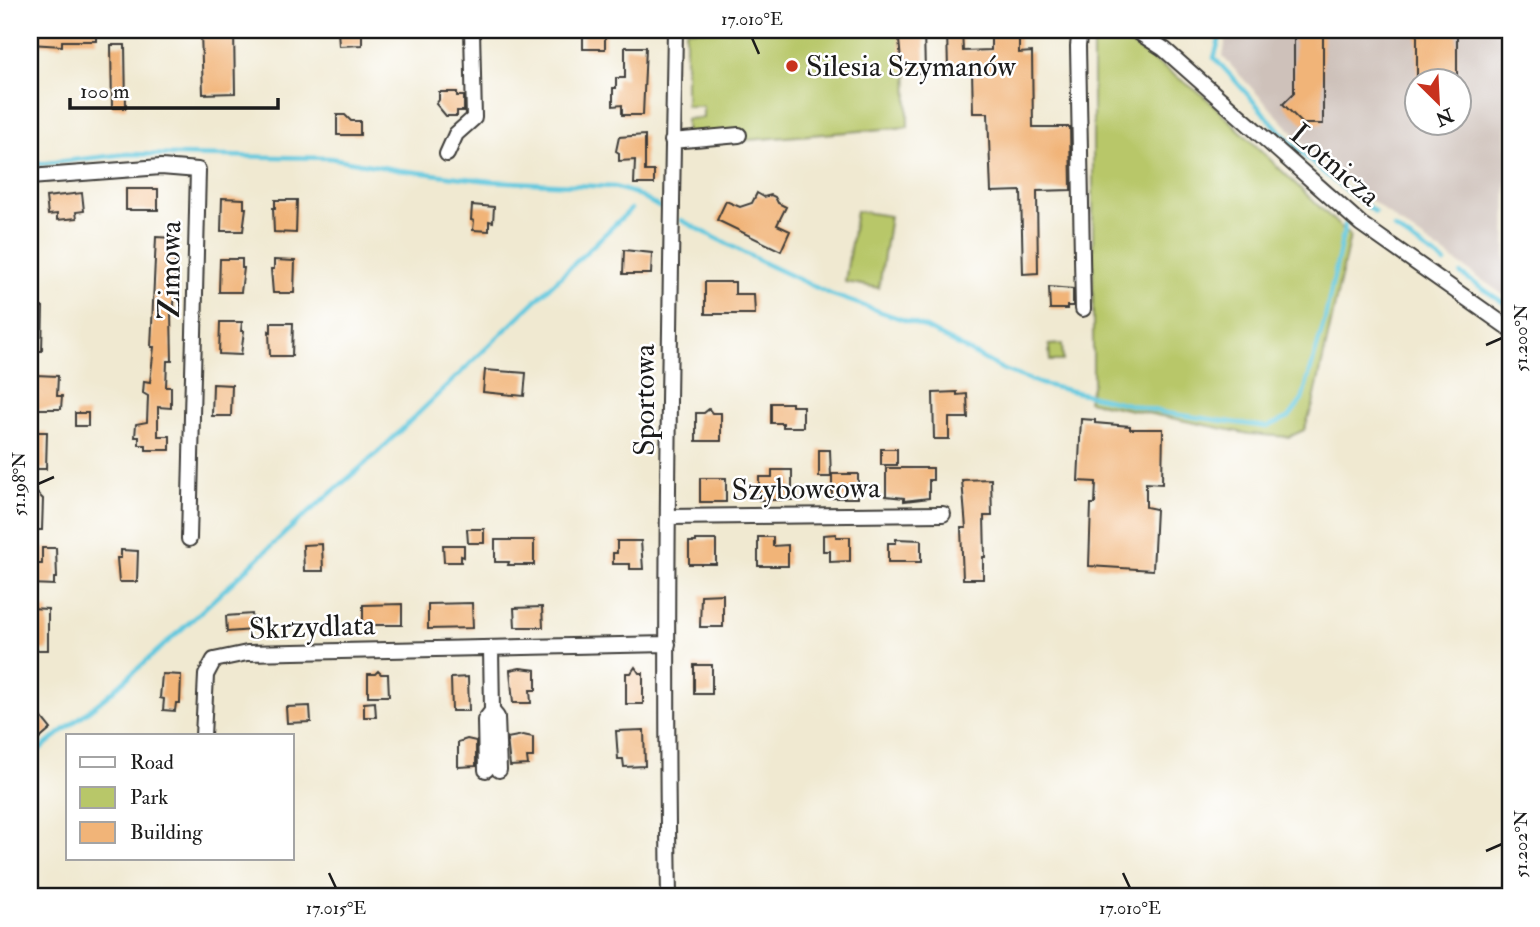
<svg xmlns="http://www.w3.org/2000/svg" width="1540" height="927" viewBox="0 0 1540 927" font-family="'IM FELL Double Pica',serif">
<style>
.industrial{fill:#cec1ba;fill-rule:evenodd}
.green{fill:#b8c769;stroke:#6a7242;stroke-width:2}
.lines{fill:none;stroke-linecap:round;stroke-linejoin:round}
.stream{stroke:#61c8de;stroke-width:4.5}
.building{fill:#f1b478}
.minor-casing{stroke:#3c3b37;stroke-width:18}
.minor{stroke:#fff;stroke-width:14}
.ticks{fill:none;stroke:#1c1c1c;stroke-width:2.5}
.poi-dot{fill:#c8321e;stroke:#fff;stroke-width:2.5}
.labels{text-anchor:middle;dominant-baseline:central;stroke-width:5;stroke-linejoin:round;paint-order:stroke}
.poi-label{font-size:30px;fill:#1c1c1c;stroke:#fff;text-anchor:start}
.street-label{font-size:30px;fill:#1c1c1c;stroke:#fff}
.neatline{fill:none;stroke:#1c1c1c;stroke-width:2.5}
.ticks-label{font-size:18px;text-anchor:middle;fill:#1c1c1c}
</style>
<rect width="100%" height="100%" fill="#fff"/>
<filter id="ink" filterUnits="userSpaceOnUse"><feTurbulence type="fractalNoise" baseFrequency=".0143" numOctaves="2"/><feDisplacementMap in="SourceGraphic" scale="14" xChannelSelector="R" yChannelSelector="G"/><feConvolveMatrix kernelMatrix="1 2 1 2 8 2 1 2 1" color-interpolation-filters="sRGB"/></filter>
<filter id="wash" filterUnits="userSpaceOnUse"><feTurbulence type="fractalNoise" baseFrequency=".00686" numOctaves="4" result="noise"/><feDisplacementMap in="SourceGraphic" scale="28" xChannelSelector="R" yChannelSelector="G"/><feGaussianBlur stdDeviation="1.57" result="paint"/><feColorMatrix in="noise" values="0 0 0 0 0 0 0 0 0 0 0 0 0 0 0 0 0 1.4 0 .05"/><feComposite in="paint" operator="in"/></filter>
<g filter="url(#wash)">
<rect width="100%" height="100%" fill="#f0e9d1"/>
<path class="industrial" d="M1227,30h280l-2,266 -105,-73 -90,-72 -87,-94zM1418,80h42v42h-42z"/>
<path class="green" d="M686,30h221l1,97 -222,18v-26l17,-1v-12h-17z
M1093,30h17l94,66 146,140 -37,169 -9,25 -15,7 -40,-3 -161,-33 5,-18z
M856,211l34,5 -11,72 -34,-6z
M1062,344l1,17h-13l-1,-16z"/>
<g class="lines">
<path class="stream" d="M1222,30l-8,28c33,33 61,72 96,103 20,18 43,34 65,51
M30,165l97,-11 203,4 69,12 91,11 124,6 20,6 25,14
M681,220l85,44 64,30 94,33 80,43 37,14 125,29 101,14 22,-10 13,-17 22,-77 21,-98
M1394,228l51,35
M1461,274l49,33
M30,757l76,-60 87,-78 103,-96 78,-67 257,-247"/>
</g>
<g id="blocks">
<path class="building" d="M30,30h66v11h-34v5l-32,-2z
M234,30l1,63 -32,1 -2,-63z
M338,30h24v15l-23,1z
M583,30h22v19h-22z
M898,30h26l1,43h-15v-3h-8z
M947,30h15l1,21 28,-1v-20h25v3h3v20l13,-1 1,75h37l1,63 -34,1 1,82 -15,1 -2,-83 -30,1 -3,-79h-15l-1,-43h-24z
M1294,30h29v94h-20l-20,-20 11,-11z
M1417,30h40v50h-40z
M111,45h14l1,63h-14z
M625,47h21l-3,68h-21v-10l-9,1v-18h3v-10h9z
M439,92h18v4h7v15h-7v5h-11l-10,-12 3,-4z
M337,115h8l6,6h9v14h-23z
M645,135v36h9v13h-20l1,-24 -16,1v-8l-3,-2 3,-14z
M126,189h32v21h-32z
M82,193l2,18 -8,1 1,6 -20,2v-6l-9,1 -2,-18z
M757,193l7,4 7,-2 4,2 3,6 8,4 -9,18 13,6 -9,20 -64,-31 9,-19 14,6 12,-4z
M222,198l22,1v9h2l-3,23h-22z
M275,200h22l-1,33 -22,-1 -1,-24h2z
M472,205l22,2 -1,15 -4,-1v10l-16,-1 1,-9 -3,-1z
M156,237l17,1v17l2,1 -1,56h-3l1,49h-5l-1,26h5v21l-13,-1v29h12v14h-24v-5h-7v-8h-4l1,-13 11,-2 1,-26 -5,-3 1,-12 6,1 4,-35h-3z
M624,250l28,3 -1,21h-28z
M220,259h22v9h2l-3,24h-22z
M274,260l21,1 -1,32h-21l-2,-24h3z
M705,282h30v12h19l1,20h-50z
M1049,287l24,2v17h-6v3h-17z
M30,307h13l-1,44h-12z
M220,322h22l-1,9h3l-3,24 -22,-1z
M271,323h22l-1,33h-22l-1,-25 2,1z
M485,370l41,3 -2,23 -41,-4z
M35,375l23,1 -1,20h5l-1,13h-31v-14h4z
M213,384l19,1 -1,31h-19z
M957,392v3l10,-1 1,24h-19v21h-15l-1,-46z
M771,403h21v3h11v21h-20v-4h-12z
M709,409l3,4h9v28h-25v-28h8z
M75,413h13v13h-13z
M1081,419l14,1v3l35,3v3h33l-1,55 -16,-1v24l10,2 -3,61 -64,-4 2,-62h4l1,-22 -18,-1z
M30,432h17l-1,37h-16z
M881,449h16v16h-16z
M819,450h11l1,27h-12z
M886,468h47v12h-4v18l-25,3v-3l-18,-2z
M772,470h20v30h-33v-23h13z
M832,474h26v24h-26z
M700,478h26v24h-26z
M991,479l1,37h-8l1,41h-2v22h-20l-2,-51h5l-4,-48z
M36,492l7,7 -1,31h-12v-31z
M467,529h17v14h-16z
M836,534v3h14v24l-20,1v-11h-7v-16z
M758,537h15v9l15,-1v21h-30z
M896,539l25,1v22h-33v-19h8z
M495,540h39v25h-26l1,-3h-14z
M696,540h20v24h-27v-22h7z
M617,541h24l2,28h-13v-5h-17v-11h4z
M322,544l1,27h-19l-1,-26z
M443,545h21v12l-3,-1v6h-17z
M42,548h14l1,30h-3v7l-24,-1v-20h12z
M121,550l17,1 -1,31h-18l-2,-24h4z
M723,594v33h-23l1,-32z
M472,603l1,25 -45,1v-25z
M402,604v21h-39v-20z
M542,607l1,20h-28l-1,-19z
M30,608l18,1v41h-18z
M252,614l1,16 -26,2 -1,-16z
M694,665h18v29h-18z
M635,667l4,6h4v31h-17v-31h5z
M520,668l16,2v20h-6l1,13h-18l-3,-33z
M378,671l3,3h7l1,22h-21v-22h7z
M162,674l19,1 -1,28h-4l-1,8 -12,-1 1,-11 -4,-1z
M468,677l1,34h-17l-1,-33z
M375,702l1,15h-12v-14z
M30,703l21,26 -21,18z
M310,706l1,16 -24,1 -1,-16z
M644,730l1,36 -21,1 -1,-8h-5l-2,-28z
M523,735l10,2v20h-6l1,8 -18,1 -3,-28z
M467,739l9,2v25l-18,1v-25z"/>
</g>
</g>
<g filter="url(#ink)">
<use href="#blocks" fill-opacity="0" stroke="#3c3b37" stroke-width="2"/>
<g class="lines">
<g class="minor-casing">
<path id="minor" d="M1080,30l-2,16 5,263
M1135,30l29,19 197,175 149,105
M672,141l67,-6
M447,154l9,-20 18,-16 -2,-88
M30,177l131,-10 37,3 -9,369
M669,517l274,-3
M491,648l1,63 5,6 2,53
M203,736l3,-61 8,-15 33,-7 421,-9
M486,770l-1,-50 7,-9
M669,897c-5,-289 1,-578 6,-867"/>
</g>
<use href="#minor" class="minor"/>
</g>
</g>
<path class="ticks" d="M752,38l7,16M1486,345l16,-7M38,484l16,-7M1486,851l16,-7M329,873l7,15M1123,873l7,15"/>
<circle class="poi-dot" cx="792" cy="66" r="7"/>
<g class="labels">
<g class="poi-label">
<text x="806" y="66">Silesia Szymanów</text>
</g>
<g class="street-label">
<text transform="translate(1335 165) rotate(41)">Lotnicza</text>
<text transform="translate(170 270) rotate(-89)">Zimowa</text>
<text transform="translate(644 400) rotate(-90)">Sportowa</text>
<text transform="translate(806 489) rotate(-1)">Szybowcowa</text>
<text transform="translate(312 627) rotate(-2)">Skrzydlata</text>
</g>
</g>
<rect width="1540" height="927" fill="none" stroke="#fff" stroke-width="77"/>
<rect x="66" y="734" width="228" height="126" fill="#ffffff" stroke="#a4a4a4" stroke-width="2"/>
<rect x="80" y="757" width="35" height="10" fill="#ffffff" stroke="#a4a4a4" stroke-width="2"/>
<text x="130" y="769" font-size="21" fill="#1c1c1c">Road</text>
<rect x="80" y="787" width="35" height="21" fill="#b8c769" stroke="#a4a4a4" stroke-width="2"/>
<text x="130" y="804" font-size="21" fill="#1c1c1c">Park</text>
<rect x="80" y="822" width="35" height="21" fill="#f1b478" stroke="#a4a4a4" stroke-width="2"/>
<text x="130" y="839" font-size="21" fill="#1c1c1c">Building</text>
<g transform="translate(1438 102) rotate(156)"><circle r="33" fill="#ffffff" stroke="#a4a4a4" stroke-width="2"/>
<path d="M0-5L12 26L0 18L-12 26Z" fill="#c8321e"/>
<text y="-10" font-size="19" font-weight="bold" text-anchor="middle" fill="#1c1c1c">N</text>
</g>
<path d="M70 98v10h208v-10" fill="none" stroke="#1c1c1c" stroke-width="3.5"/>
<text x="80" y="98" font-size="21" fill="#1c1c1c" stroke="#ffffff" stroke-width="5" paint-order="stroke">100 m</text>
<rect x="38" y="38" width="1464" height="850" class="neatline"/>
<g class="ticks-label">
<text x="752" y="25">17.010°E</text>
<text transform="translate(1521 338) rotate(-90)" y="6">51.200°N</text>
<text transform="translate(19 484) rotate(-90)" y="6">51.198°N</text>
<text transform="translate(1521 844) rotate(-90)" y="6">51.202°N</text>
<text x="336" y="914">17.015°E</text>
<text x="1130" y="914">17.010°E</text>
</g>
</svg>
